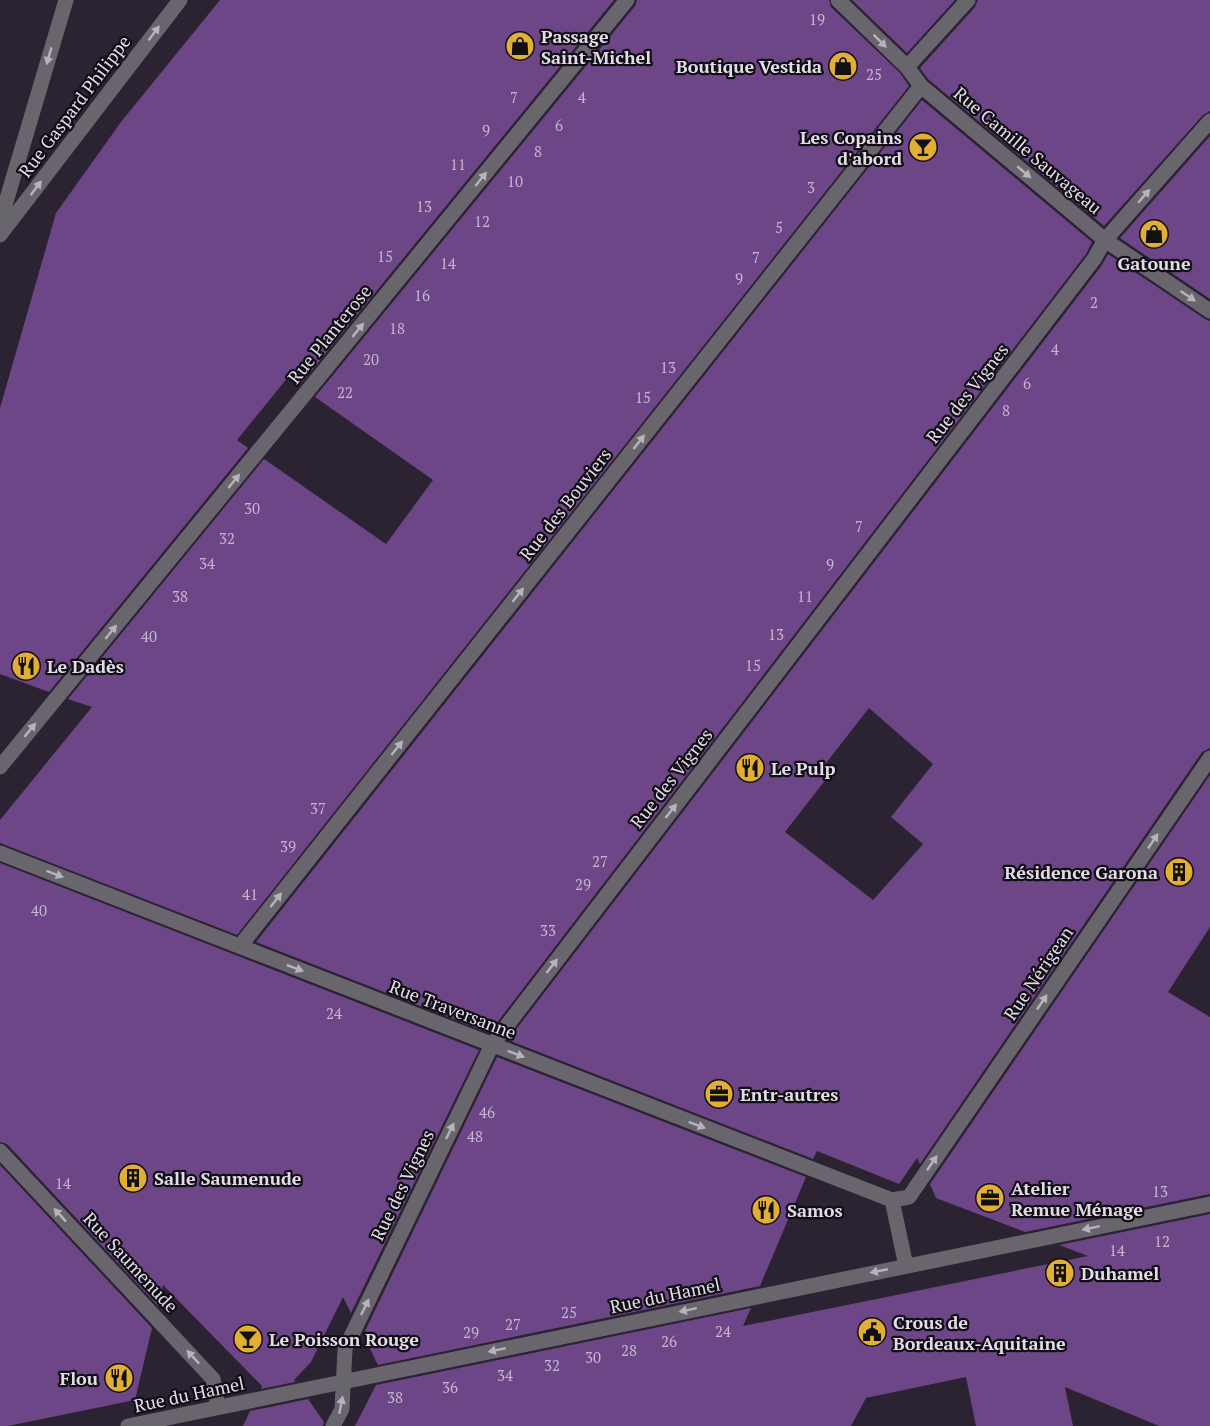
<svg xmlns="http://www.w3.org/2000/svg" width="1210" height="1426" viewBox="0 0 1210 1426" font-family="'PT Serif',serif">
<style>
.building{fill:#6c4687;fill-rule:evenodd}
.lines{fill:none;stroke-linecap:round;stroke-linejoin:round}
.minor{stroke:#69656d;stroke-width:15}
.oneway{fill:#b8b2bc}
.labels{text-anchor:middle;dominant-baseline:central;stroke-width:4.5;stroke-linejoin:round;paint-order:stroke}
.number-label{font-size:15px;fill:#c4b6cf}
.poi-label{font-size:18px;font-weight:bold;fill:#e2dce7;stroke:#110d15;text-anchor:start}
.street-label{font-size:18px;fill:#e2dce7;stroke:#110d15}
</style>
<rect width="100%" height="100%" fill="#2b2232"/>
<path class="building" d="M220,0h394l-315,386 -11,-9 -25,31 -26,32 11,8 -199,244 -49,-18v-266l56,-195 65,-91z
M637,0h192l2,7 69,66 9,13 -672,849 -237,-92v-23l92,-113 -24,-8 196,-240 122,85 47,-64 -118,-83 320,-391z
M852,0h103l-48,53z
M978,0h232v111l-7,4 -99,111 -176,-147 -8,-11 55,-61z
M922,100l170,142 -6,12 -597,779 -233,-91z
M1210,136v163l-90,-61z
M1108,254l97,65 5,2v427l-8,4 -282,412 -3,-6 -18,26 -82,-33 -4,8 -305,-119 594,-775zM869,708l64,56 -42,53 32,27 -50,56 -88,-68 45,-58 -7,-7z
M1210,775v152l-42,65 42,25v177l-185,38 -89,-34 -6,-14z
M0,863l479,187 -128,263 -8,-16 -32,65 -17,18 1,2 -34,7 1,-3 -99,-101 -5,21 -151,-162 -7,-2z
M497,1057l309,120 -46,109 -382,79 -15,-30z
M0,1165l152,163 -17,72 -127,26h-8z
M1210,1214v212h-51l-94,-39 8,39h-97l-10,-49 -100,21 -15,28h-496l21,-41 375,-77 -8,18 345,-70 -29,-11z
M308,1399l16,23 -1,4h-80l7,-15z"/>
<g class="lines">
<path class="minor" d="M838,0l69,67 14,19 184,154 105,71
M907,67l61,-67
M0,222l66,-222
M0,235l180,-235
M0,767l627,-767
M0,853l892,347
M240,946l681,-860
M0,1151l213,228 5,28
M892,1200l17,-3 301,-439
M892,1200l14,66
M128,1426l1082,-222
M333,1426l9,-17 3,-60 147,-304 602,-786 11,-19 105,-119"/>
</g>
<defs><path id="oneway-solid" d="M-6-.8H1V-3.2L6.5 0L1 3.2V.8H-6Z" transform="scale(1.5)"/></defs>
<g class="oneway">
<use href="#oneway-solid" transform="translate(154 33) rotate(-53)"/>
<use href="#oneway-solid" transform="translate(880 41) rotate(45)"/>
<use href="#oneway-solid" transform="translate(49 56) rotate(106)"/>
<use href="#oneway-solid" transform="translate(1024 172) rotate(40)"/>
<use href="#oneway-solid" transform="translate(481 179) rotate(-51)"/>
<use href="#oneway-solid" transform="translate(36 188) rotate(-53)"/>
<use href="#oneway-solid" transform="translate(1144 196) rotate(-49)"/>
<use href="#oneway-solid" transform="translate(1188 296) rotate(34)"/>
<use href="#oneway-solid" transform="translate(358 330) rotate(-51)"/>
<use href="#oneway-solid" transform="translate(639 442) rotate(-52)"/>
<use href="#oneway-solid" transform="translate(234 481) rotate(-51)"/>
<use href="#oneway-solid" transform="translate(518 595) rotate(-52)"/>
<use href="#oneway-solid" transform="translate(111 632) rotate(-51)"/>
<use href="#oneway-solid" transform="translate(30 730) rotate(-51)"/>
<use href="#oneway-solid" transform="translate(397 748) rotate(-52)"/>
<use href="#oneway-solid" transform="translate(671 811) rotate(-52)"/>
<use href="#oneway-solid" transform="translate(1153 841) rotate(-56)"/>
<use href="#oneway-solid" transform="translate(55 874) rotate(21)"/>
<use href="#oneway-solid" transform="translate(276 900) rotate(-52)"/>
<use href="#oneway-solid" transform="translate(552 966) rotate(-52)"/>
<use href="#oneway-solid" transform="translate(295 968) rotate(21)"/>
<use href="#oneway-solid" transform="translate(1042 1002) rotate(-56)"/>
<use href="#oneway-solid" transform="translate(516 1054) rotate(21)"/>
<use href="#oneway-solid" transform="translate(697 1125) rotate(21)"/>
<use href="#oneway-solid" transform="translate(450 1131) rotate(-64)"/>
<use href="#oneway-solid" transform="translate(932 1163) rotate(-56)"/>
<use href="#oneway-solid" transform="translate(60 1215) rotate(-133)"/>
<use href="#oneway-solid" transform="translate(1091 1228) rotate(168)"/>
<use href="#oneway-solid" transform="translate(879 1271) rotate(169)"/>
<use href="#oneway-solid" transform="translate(365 1307) rotate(-64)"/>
<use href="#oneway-solid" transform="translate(688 1310) rotate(168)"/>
<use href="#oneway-solid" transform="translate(497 1350) rotate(168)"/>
<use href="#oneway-solid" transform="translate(193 1357) rotate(-133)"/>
<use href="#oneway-solid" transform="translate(341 1405) rotate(-79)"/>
</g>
<defs>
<g id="shop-disc" transform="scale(1.5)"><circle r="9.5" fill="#e2ae34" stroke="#110d15"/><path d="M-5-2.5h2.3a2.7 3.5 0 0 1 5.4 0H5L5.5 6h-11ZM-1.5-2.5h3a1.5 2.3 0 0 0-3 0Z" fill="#111"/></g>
<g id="bar-disc" transform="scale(1.5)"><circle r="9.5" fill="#e2ae34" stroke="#110d15"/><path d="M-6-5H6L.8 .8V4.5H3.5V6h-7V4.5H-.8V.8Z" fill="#111"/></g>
<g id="restaurant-disc" transform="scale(1.5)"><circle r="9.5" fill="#e2ae34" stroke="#110d15"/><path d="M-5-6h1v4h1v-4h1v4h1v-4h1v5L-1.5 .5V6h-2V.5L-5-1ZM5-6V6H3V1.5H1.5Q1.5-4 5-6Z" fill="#111"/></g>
<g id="building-disc" transform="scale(1.5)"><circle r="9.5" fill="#e2ae34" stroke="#110d15"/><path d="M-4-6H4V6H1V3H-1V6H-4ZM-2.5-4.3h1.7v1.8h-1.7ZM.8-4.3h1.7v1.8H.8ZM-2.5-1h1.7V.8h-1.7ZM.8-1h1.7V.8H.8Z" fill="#111"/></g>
<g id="office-disc" transform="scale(1.5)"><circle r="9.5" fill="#e2ae34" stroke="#110d15"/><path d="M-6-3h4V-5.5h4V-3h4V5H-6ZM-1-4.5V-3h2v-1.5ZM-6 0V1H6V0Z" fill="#111"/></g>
<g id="civic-disc" transform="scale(1.5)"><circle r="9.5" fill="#e2ae34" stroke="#110d15"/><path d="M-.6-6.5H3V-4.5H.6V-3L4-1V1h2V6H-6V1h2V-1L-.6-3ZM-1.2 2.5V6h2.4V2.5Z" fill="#111"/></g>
</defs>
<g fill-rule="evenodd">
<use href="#shop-disc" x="520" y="46"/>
<use href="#shop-disc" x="843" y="66"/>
<use href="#bar-disc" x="923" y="147"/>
<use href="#shop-disc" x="1154" y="234"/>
<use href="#restaurant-disc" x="26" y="666"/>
<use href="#restaurant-disc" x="750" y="768"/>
<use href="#building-disc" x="1179" y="872"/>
<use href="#office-disc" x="719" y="1094"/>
<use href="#building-disc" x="133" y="1178"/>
<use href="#office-disc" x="990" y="1198"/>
<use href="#restaurant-disc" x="766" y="1210"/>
<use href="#building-disc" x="1060" y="1273"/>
<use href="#civic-disc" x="872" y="1332"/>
<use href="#bar-disc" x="248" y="1339"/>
<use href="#restaurant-disc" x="119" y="1378"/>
</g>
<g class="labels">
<g class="number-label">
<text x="817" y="19">19</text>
<text x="874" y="74">25</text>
<text x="514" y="97">7</text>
<text x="582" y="97">4</text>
<text x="559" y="125">6</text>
<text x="486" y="130">9</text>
<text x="538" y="151">8</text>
<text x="458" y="164">11</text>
<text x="515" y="181">10</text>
<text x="811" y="187">3</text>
<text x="424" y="206">13</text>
<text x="482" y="221">12</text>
<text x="779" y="227">5</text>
<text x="385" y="256">15</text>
<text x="756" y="257">7</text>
<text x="448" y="263">14</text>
<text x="739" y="278">9</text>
<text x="422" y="295">16</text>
<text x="1094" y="302">2</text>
<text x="397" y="328">18</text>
<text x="1055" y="349">4</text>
<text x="371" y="359">20</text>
<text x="668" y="367">13</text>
<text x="1027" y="383">6</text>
<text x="345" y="392">22</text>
<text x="643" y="397">15</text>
<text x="1006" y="410">8</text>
<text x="252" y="508">30</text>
<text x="859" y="526">7</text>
<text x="227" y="538">32</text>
<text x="207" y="563">34</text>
<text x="830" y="564">9</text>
<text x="180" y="596">38</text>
<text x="805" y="596">11</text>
<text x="776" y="634">13</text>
<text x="149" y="636">40</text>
<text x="753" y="665">15</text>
<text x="318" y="808">37</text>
<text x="288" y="846">39</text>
<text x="600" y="861">27</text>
<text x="583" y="884">29</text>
<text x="250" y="894">41</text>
<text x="39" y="910">40</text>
<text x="548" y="930">33</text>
<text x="334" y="1013">24</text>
<text x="487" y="1112">46</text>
<text x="475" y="1136">48</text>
<text x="63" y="1183">14</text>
<text x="1160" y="1191">13</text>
<text x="1162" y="1241">12</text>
<text x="1117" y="1250">14</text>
<text x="569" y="1312">25</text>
<text x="513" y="1324">27</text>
<text x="723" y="1331">24</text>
<text x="471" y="1332">29</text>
<text x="669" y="1341">26</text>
<text x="629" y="1350">28</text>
<text x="593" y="1357">30</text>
<text x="552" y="1365">32</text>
<text x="505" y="1375">34</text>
<text x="450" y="1387">36</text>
<text x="395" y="1397">38</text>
</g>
<g class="poi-label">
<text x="541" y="36">Passage<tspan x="541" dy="21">Saint-Michel</tspan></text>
<text x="822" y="66" text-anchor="end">Boutique Vestida</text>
<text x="902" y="137" text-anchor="end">Les Copains<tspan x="902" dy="21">d'abord</tspan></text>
<text x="1154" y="263" text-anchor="middle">Gatoune</text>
<text x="47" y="666">Le Dadès</text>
<text x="771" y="768">Le Pulp</text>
<text x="1158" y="872" text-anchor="end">Résidence Garona</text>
<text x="740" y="1094">Entr-autres</text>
<text x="154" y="1178">Salle Saumenude</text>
<text x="1011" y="1188">Atelier<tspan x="1011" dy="21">Remue Ménage</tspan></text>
<text x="787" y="1210">Samos</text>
<text x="1081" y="1273">Duhamel</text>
<text x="893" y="1322">Crous de<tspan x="893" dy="21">Bordeaux-Aquitaine</tspan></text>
<text x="269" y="1339">Le Poisson Rouge</text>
<text x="98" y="1378" text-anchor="end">Flou</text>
</g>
<g class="street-label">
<text transform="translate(74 106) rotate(-53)">Rue Gaspard Philippe</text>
<text transform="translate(1028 150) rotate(40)">Rue Camille Sauvageau</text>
<text transform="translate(329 334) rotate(-51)">Rue Planterose</text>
<text transform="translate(967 393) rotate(-52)">Rue des Vignes</text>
<text transform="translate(565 504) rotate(-52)">Rue des Bouviers</text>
<text transform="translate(671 778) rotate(-52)">Rue des Vignes</text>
<text transform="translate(1038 973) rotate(-56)">Rue Nérigean</text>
<text transform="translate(453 1009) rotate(21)">Rue Traversanne</text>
<text transform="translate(402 1185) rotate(-64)">Rue des Vignes</text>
<text transform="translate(131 1262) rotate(47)">Rue Saumenude</text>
<text transform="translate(665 1295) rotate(-12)">Rue du Hamel</text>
<text transform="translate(189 1394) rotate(-12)">Rue du Hamel</text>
</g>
</g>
</svg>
